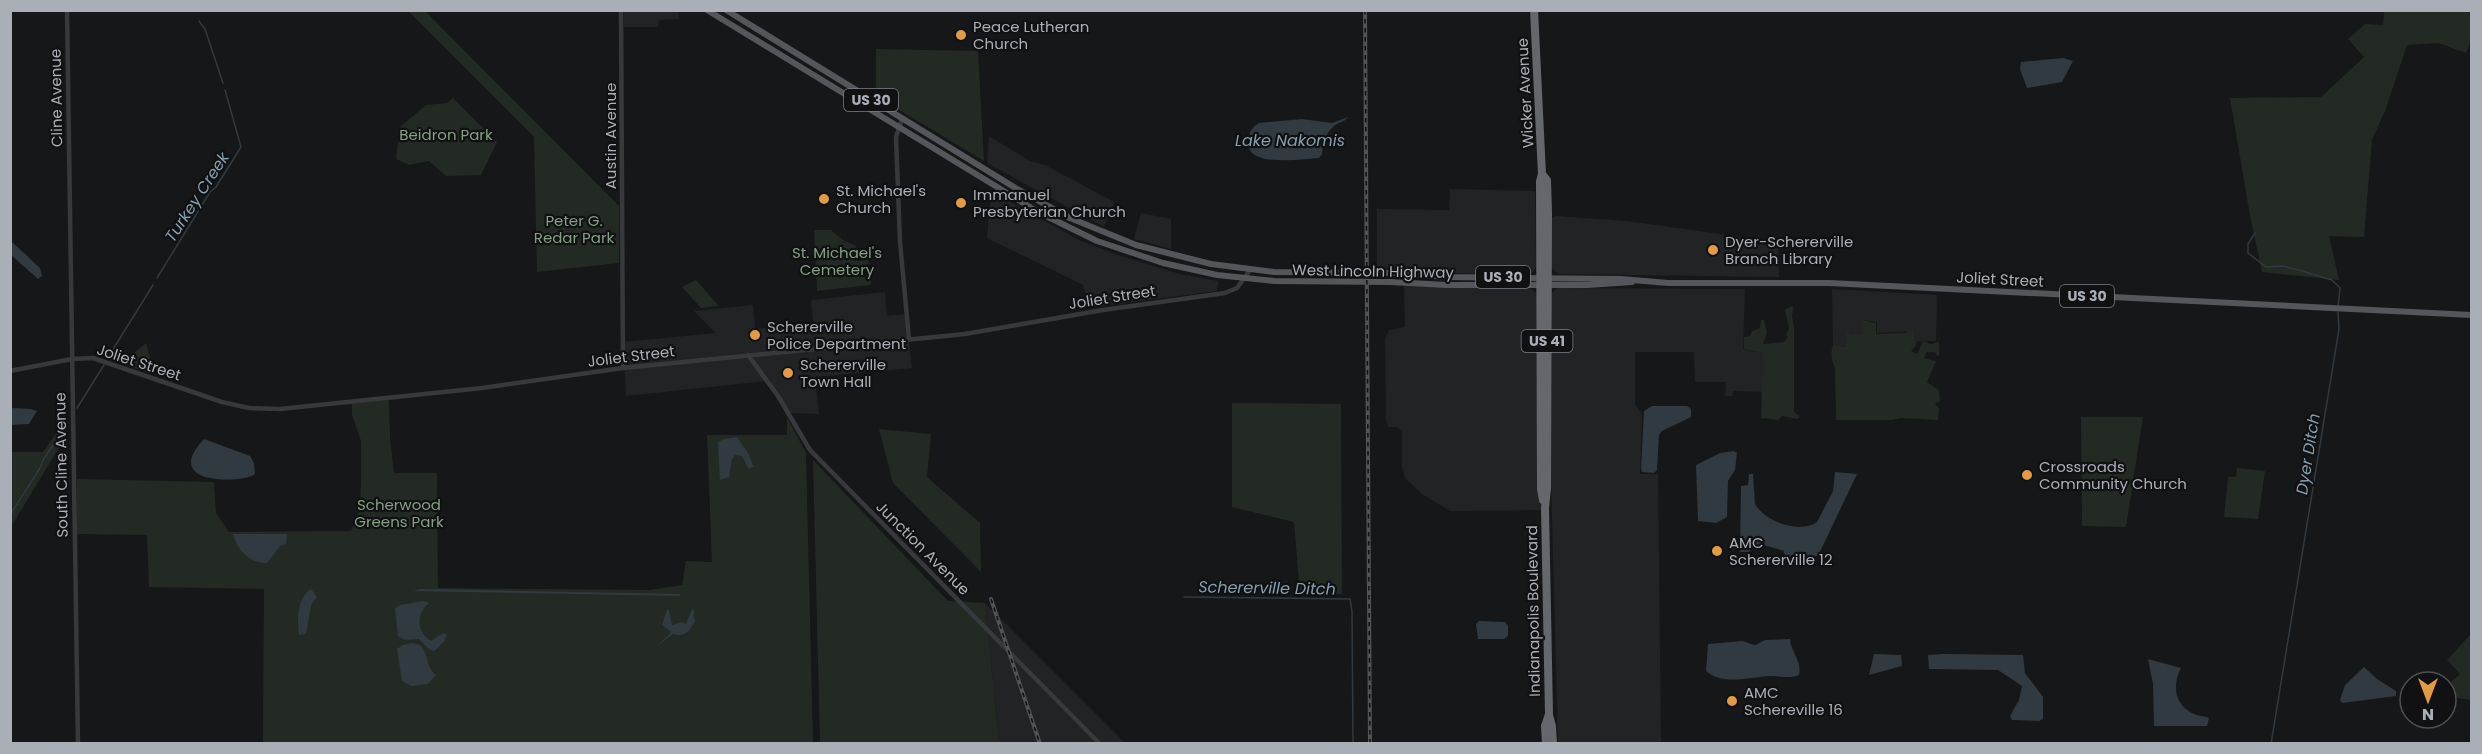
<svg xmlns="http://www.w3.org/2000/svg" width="2482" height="754" viewBox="0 0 2482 754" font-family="Poppins,sans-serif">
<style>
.built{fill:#222325}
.green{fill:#232a23}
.water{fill:#313a40}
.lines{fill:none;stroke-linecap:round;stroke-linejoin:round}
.stream{stroke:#313a40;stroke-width:1.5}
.minor{stroke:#38393d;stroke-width:4.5}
.major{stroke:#54565b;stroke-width:6}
.highway{stroke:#64686d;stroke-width:8}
.rail-casing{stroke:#515357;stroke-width:4}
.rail{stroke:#111113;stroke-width:1.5;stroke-dasharray:4.5;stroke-linecap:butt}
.poi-dot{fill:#e19b45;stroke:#111113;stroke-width:2}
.labels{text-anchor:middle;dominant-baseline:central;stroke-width:4.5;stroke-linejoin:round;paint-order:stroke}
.shield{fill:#111113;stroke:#7c8086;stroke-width:1.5}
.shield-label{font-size:14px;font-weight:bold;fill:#aaafb7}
.poi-label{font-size:15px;fill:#aaafb7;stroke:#111113;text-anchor:start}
.street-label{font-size:15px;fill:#aaafb7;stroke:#111113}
.park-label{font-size:15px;fill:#84a082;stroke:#111113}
.water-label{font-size:16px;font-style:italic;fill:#849fae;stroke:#111113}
</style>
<rect width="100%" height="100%" fill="#161718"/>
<path class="built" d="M624,11h54l1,8 -20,1 -1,7h-34z
M989,136l41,25 15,4 69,37 -10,25 -117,-64z
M1450,189l85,2 1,76 -3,5 -5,2 -88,-1 -63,-5v-59l72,1z
M991,191l90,50 43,16 56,17 38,7 -1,10 -128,17 -6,-23 -96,-47z
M1141,213l30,6v30l-37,-10z
M1556,216l71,5 151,21 1,35 -221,-3 -8,-7 1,-49z
M1404,286l126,2 7,6 4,216 -91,1 -28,-17 -17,-16 -3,-11v-35l-5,-5h-8l-3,-6 -1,-82 4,-9 16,-3z
M1557,288l188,1 -2,60 20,4 1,39 -30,-1 -2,5h-7l1,-14h-31l-1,-30h-59v52l7,10 -2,60h18l3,269h-103l-8,-300 1,-149z
M1832,289l105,6 -1,46h-18l-3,3 -2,-13 -36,2v-11l-15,-2v15h-10l-3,-3 -4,15 -12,-2z
M885,292l2,24 19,-2 6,54 -97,9 4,37 -31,-1 -21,-32 -141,15 -3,-54 93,-9 -22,-22 59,-6 2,24 58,-6 -2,-23z
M985,603l140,140h-126z"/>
<path class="green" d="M408,11h17l194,195v57l-82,9 -3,-135z
M2384,11h87v29l-5,13 -27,-10 -32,2 -22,66 -13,29 -8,97 -35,-1 10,44 -77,-8 -12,-56 -20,-118 91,-1 43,-40 -16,-18 17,-15 18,1z
M876,49l102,2 6,110 -108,-65z
M453,98l44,44 -16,33 -35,1 -17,-15 -20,4 -13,-6 4,-32 26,-22 21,-2z
M814,230h17l12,10 13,6 1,15 11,-1 1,3 -5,3 -2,6 2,5 7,3v5l-54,6z
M696,280l23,26 -18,2 -19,-21z
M1792,306l1,1 -1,9 2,11v85l6,4 -2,3 -16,-3 -4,4 -17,-2 2,-65 -19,-4v-12l6,-1 2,-5 8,-3 1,-8h3l3,12 -4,12 21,-2 4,-5 -2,-2 3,-7 -4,-18z
M1862,320l14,3v11l30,-1 4,-4 3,2 3,15 -5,5 6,3 6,-13 8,3 8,-2v13l-2,1 -2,-4h-8l-3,6 12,3 -9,21 12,8 1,11 -5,3 4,4 -1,12 -37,-2 -9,2h-56l-1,-52c-3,-5 -5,-17 -2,-23l12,2 2,-16 5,4h9z
M146,343l9,32 -30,-10 4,-8z
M389,398l1,40 4,35h43l1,115 212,2 32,-5 4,-24 26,1 -5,-127h80v-18l19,36 7,290h-550l1,-154 -115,-2 -2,-52 -70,-1v-55l137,3 2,31 13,19 122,-1 9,-22 1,-29v-39l-9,-26v-13z
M1232,403l109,1 1,190h-42l-6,-72 -62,-15z
M2081,417h62l-17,110 -44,-1z
M66,419v17l-55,91v-75h32z
M879,429l52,5 -4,43 53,46 1,49 -88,-89z
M813,460l135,141 37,2 14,140h-179z
M2237,468l28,3 -7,48 -34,-2 4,-40h8z
M2470,635l2,1 -1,64 -20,-3 -4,-6 2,-7 11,-10 -13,-14z"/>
<path class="water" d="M2063,58l10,3 -11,21 -35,6 -7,-19 1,-7z
M1348,117c-4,6 -11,5 -15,10 -8,7 -10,17 -11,27l-3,4c-18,1 -72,10 -71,-16 0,-8 4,-15 11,-19l43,-4 30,4z
M11,241l29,27 2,8 -4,3 -27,-24z
M1652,406h35l4,3v8l-29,14 -3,4 -2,35 -3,3 -12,-1 -1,-3 3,-58z
M11,408l20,1 6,2 -8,13 -18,1z
M737,437l11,16 6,14 -6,1 -6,-12 -7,-1 -3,4 -3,18 -9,3 -2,-38 6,-3z
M204,439l46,17 4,7 1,11c-10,9 -96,13 -51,-35z
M1734,451l3,2 -2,17 -7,11 -1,36 -11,6 -18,-2 -2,-56 24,-12z
M1835,472l22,2 -39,82h-33l-1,-5 -24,-7 -11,8h-9l1,-66 7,-1 1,-11h4l2,30c10,18 45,30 62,18l16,-31z
M233,534h54l-1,10 -6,2 -13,17c-18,0 -29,-12 -34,-29z
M311,589l6,8 -6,8 -5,29 -7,1c-2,-14 -2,-38 12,-46z
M421,589l259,5v2l-267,-5z
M424,601l5,2c-13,10 -13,29 2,38l12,-8 4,2 -3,7 -10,9 -4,-1 -11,-11 -14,1 -7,-4 -3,-28 5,-3z
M667,610h2l3,15 9,-3 5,2 6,-15 3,3 -2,3 2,6c-6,10 -9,17 -22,13l-17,13 14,-13v-3l-8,-6z
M1479,621l26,1 3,4v10l-4,3h-26l-2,-15z
M1790,639c1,14 12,21 9,36 -10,4 -18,1 -28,1 -22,1 -48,10 -65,-5l2,-27 34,-3 13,4 10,-5z
M412,643c19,1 11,23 24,32l-8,9 -17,2 -9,-5 -5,-32 6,-4z
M1874,654l27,1 1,11 -33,9z
M1943,654l80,1 2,18 18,24v22l-4,2 -27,-1 -2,-4 9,-16 3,-14 -24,-16 -69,-1 -1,-14z
M2148,659l33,9c-9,17 -7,37 13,46 5,2 10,2 15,4l-2,8h-53l-1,-42z
M2364,667l13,12 19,12v5l-54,7 -2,-3 5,-15z"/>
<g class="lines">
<path class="stream" d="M196,10v1
M199,21l6,8 18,54
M2255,233l-7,11v9l18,14 17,-1 19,5 30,9 8,8 -2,19
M157,278l53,-86 6,-5 25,-40 -16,-57
M107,359l46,-74
M77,408l27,-43
M10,515l30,-47 3,-8 25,-37
M1184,597l166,2 2,12 1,133
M2271,744l68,-415 -1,-17"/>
<path class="minor" d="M67,10l11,734
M621,10l2,358
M902,119l-6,18 4,105 9,97
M748,355l30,41 32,54 290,294
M10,371l62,-12 21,-1 129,44 27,6 31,1 202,-21 141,-20 342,-34 138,-24 122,-17 12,-5 13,-18"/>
<path class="major" d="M707,10l331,202 59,29 66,22 54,12 57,6 116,1 57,3h141l44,-3
M726,10l291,179 53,29 66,27 75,19 63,8 120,1 53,4 174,2 47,4h161l643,32"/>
<path class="highway" d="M1534,10l8,164 -2,7 1,308 2,11
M1542,174l5,6 1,33 -1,275 -2,20 4,206 -4,12 1,18
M1549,715l3,11 1,18"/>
<g class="rail-casing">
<path id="rail" d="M1365,10l5,734
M991,599l49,145"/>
</g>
<use href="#rail" class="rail"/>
</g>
<g class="poi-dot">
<circle cx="961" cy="35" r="6"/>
<circle cx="824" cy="199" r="6"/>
<circle cx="961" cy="203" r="6"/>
<circle cx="1713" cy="250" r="6"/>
<circle cx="755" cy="335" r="6"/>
<circle cx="788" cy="373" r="6"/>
<circle cx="2027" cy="475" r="6"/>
<circle cx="1717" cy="551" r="6"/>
<circle cx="1732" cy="701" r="6"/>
</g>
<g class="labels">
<g class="shield">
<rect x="844" y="89" width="54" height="22" rx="4.5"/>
<rect x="1476" y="266" width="54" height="22" rx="4.5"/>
<rect x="2060" y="285" width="54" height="22" rx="4.5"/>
<rect x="1521.5" y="330" width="51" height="22" rx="4.5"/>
</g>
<g class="shield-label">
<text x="871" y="100">US 30</text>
<text x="1503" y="277">US 30</text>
<text x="2087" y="296">US 30</text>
<text x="1547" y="341">US 41</text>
</g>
<g class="poi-label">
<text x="973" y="26">Peace Lutheran<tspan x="973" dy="17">Church</tspan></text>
<text x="836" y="190">St. Michael's<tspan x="836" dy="17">Church</tspan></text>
<text x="973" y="194">Immanuel<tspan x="973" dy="17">Presbyterian Church</tspan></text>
<text x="1725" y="241">Dyer-Schererville<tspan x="1725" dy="17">Branch Library</tspan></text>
<text x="767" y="326">Schererville<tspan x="767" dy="17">Police Department</tspan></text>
<text x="800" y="364">Schererville<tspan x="800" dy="17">Town Hall</tspan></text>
<text x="2039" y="466">Crossroads<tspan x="2039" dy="17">Community Church</tspan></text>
<text x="1729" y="542">AMC<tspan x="1729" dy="17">Schererville 12</tspan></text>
<text x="1744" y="692">AMC<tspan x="1744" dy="17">Schereville 16</tspan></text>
</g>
<g class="street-label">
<text transform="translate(1525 93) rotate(-93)">Wicker Avenue</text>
<text transform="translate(56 98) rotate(-91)">Cline Avenue</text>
<text transform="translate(610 136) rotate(-90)">Austin Avenue</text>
<text transform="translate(1373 271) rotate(1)">West Lincoln Highway</text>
<text transform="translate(2000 279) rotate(3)">Joliet Street</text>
<text transform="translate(1112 297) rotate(-9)">Joliet Street</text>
<text transform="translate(631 356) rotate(-7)">Joliet Street</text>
<text transform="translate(139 362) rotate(18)">Joliet Street</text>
<text transform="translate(61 465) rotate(-91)">South Cline Avenue</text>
<text transform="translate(923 548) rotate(45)">Junction Avenue</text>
<text transform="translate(1533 611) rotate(-91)">Indianapolis Boulevard</text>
</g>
<g class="park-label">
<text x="446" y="134">Beidron Park</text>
<text x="574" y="220">Peter G.<tspan x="574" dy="17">Redar Park</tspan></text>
<text x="837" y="252">St. Michael's<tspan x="837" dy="17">Cemetery</tspan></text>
<text x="399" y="504">Scherwood<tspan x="399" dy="17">Greens Park</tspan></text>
</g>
<g class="water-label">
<text x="1290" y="140">Lake Nakomis</text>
<text transform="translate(197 197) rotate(-57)">Turkey Creek</text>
<text transform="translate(2308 454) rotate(-81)">Dyer Ditch</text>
<text transform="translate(1267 588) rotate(1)">Schererville Ditch</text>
</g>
</g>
<rect width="2482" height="754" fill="none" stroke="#aaafb7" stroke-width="24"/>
<g transform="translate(2428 700) rotate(180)"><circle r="28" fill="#111113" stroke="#4e5055" stroke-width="1.5"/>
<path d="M0-4.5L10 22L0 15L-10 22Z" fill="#e19b45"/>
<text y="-9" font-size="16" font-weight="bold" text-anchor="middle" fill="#aaafb7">N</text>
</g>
</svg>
